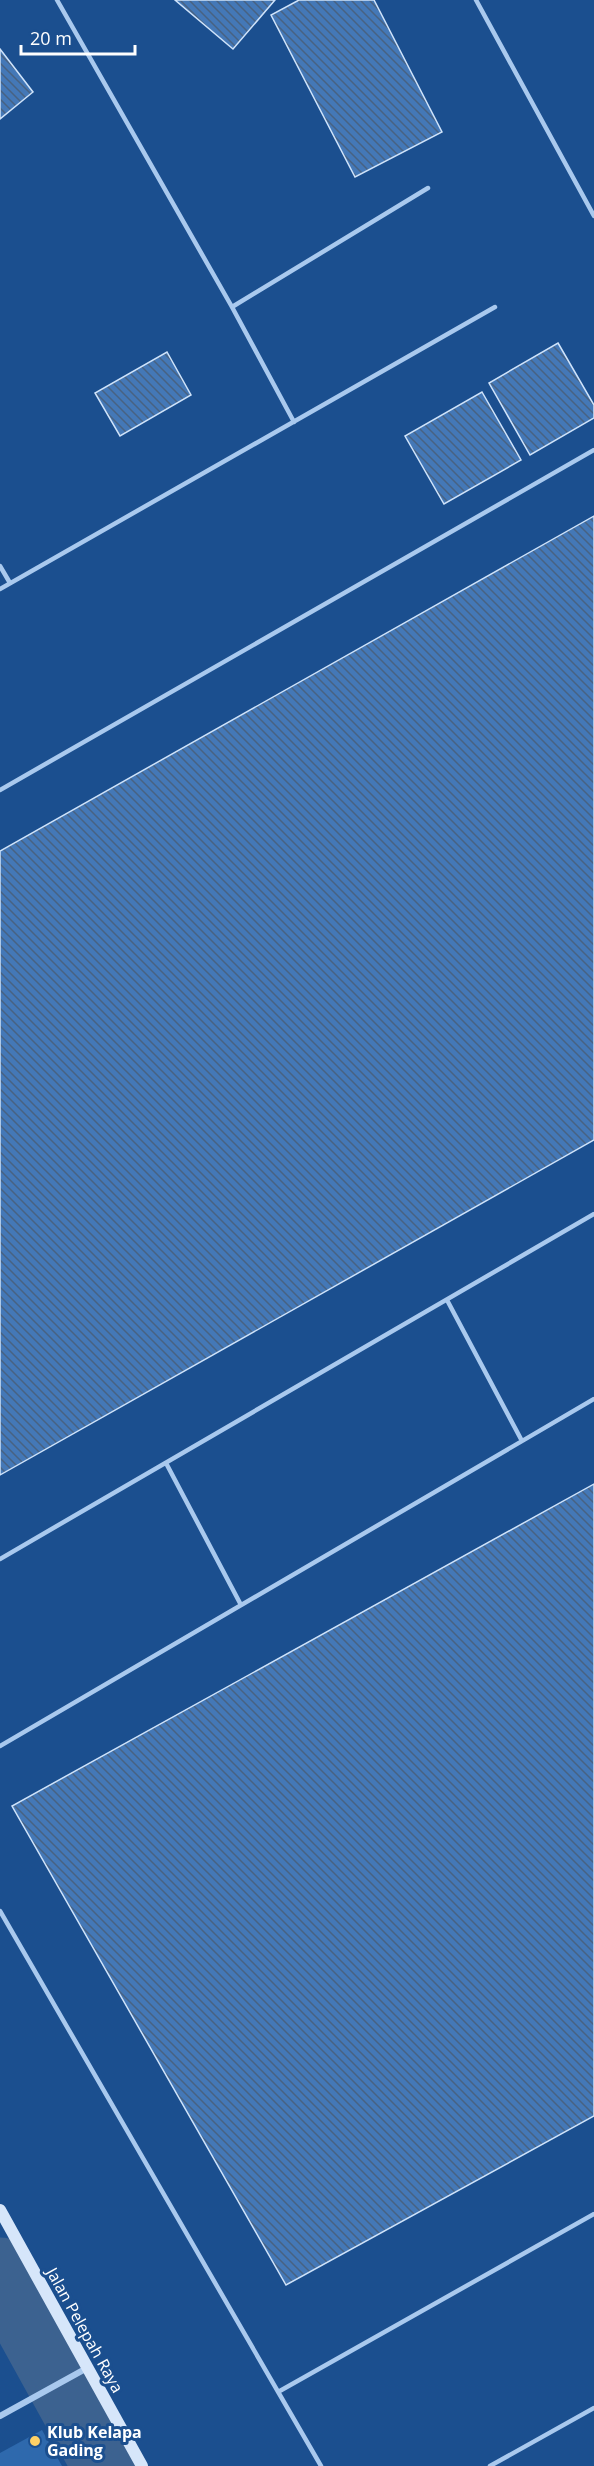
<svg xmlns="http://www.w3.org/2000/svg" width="594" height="2466" viewBox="0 0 594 2466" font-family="'Open Sans',sans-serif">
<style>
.pitch{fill:#2e69ad}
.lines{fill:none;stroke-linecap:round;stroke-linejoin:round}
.river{stroke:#3c6290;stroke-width:69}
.building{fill:url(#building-back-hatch);stroke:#cfe3fa;stroke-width:1.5}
.lane{stroke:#a9c9ee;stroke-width:4.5}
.street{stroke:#a9c9ee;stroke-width:6}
.secondary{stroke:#d6e6fa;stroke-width:12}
.poi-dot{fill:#ffd166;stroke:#1b4f8f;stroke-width:2}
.labels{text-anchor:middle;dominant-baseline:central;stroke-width:6;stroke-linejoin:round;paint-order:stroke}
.street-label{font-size:16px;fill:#fff;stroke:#1b4f8f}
.poi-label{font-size:16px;font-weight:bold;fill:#fff;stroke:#1b4f8f;text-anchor:start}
</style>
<defs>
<pattern id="building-back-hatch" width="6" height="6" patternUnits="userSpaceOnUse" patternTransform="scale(1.5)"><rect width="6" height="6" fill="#4478b7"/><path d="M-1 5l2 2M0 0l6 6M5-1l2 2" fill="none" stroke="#486282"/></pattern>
</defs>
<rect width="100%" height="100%" fill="#1b4f8f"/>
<path class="pitch" d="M42,2430l20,36h-62v-13z"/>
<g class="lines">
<path class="river" d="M0,2272l107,194"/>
</g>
<path class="building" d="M175,0h100l-42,49z
M299,0h75l68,132 -87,45 -84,-162z
M0,49l33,43 -33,27z
M558,343l36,62v13l-64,37 -41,-72z
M167,352l24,43 -71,41 -25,-43z
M482,392l39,68 -77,44 -39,-68z
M594,516v624l-594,335v-624z
M594,1484v632l-308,169 -274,-479z"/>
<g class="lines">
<path class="lane" d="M57,0l175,307 62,115
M476,0l118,216
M232,307l196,-119
M0,566l10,17
M0,589l495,-282
M0,790l594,-340
M447,1300l75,141
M166,1463l75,142
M0,1559l594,-345
M0,1746l594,-347
M0,1911l321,555
M278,2392l316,-178
M490,2466l104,-58"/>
<path class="street" d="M0,2416l87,-48"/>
<path class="secondary" d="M0,2210l142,256"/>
</g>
<circle class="poi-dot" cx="35" cy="2441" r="6"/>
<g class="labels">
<g class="street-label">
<text transform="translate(85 2330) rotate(61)">Jalan Pelepah Raya</text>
</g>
<g class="poi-label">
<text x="47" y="2432">Klub Kelapa<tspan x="47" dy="18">Gading</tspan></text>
</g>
</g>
<path d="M21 45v9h114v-9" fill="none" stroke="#ffffff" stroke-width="3"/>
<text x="30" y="45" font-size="18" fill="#ffffff" stroke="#1b4f8f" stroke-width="4.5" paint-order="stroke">20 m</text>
</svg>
